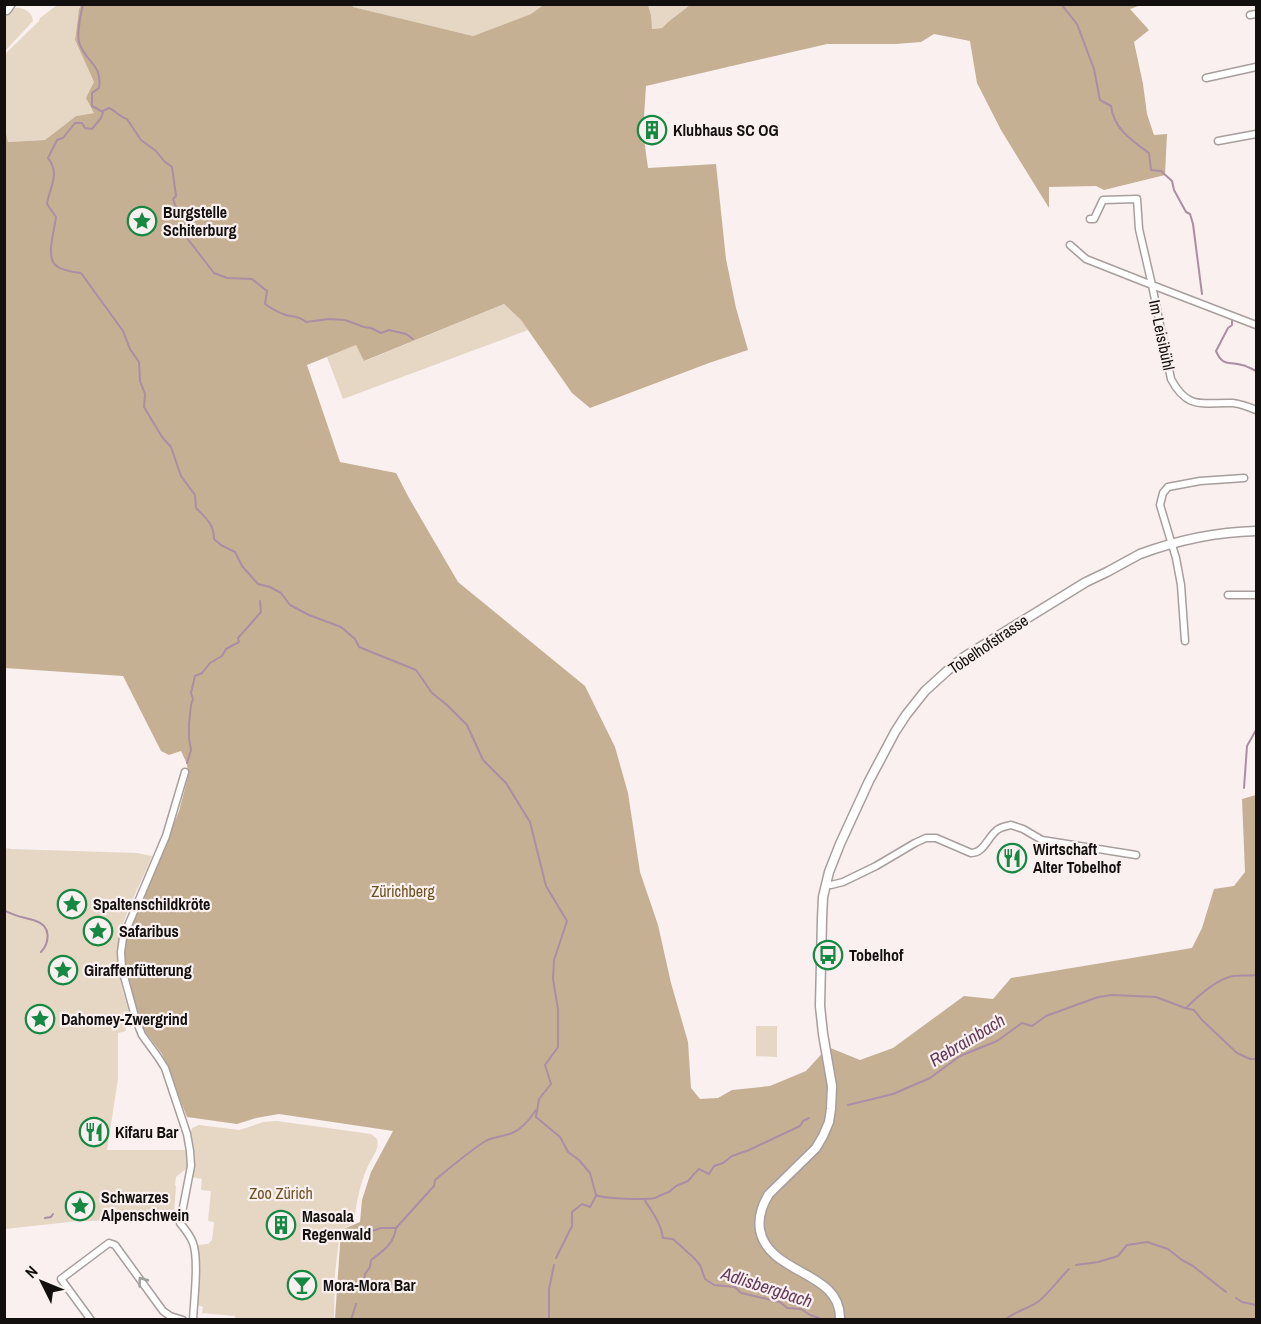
<svg xmlns="http://www.w3.org/2000/svg" width="1261" height="1324" viewBox="0 0 1261 1324" font-family="'Archivo Narrow',sans-serif">
<style>
.green{fill:#e5d7c4}
.forest{fill:#c5b094}
.lines{fill:none;stroke-linecap:round;stroke-linejoin:round}
.stream{stroke:#ab8ea4;stroke-width:2}
.street-casing{stroke:#a79e9d;stroke-width:9}
.secondary-casing{stroke:#a79e9d;stroke-width:11}
.street{stroke:#fff;stroke-width:6}
.secondary{stroke:#fff;stroke-width:8}
.oneway{stroke:#a09f9f}
.labels{text-anchor:middle;dominant-baseline:central;stroke-width:4.5;stroke-linejoin:round;paint-order:stroke}
.poi-label{font-size:16px;font-weight:bold;fill:#120f0e;stroke:#f9f0ef;text-anchor:start}
.street-label{font-size:16px;fill:#120f0e;stroke:#f9f0ef}
.park-label{font-size:16px;fill:#6f5020;stroke:#f9f0ef}
.water-label{font-size:18px;font-style:italic;fill:#653b5c;stroke:#f9f0ef}
</style>
<rect width="100%" height="100%" fill="#f9f0ef"/>
<path class="green" d="M57,5h24l-2,4 -4,31 19,42v31l-18,3 -31,24 -37,2 -4,-17v-70l35,-34 1,-3z
M352,5h193l-14,9 -58,22 -121,-29z
M648,5h42l-22,17 -6,6 -11,1v-14z
M15,8c9,-1 17,4 18,13l-28,30v-34l6,-7z
M504,304l17,16 7,10 -185,69 -16,-42 29,-12 9,16z
M5,848l6,1 126,4 15,3c-11,28 -32,63 -34,93 -2,22 5,44 12,65l-5,5 1,12 -8,2v46l-11,71h80v8h8l-5,-23 2,-7 7,-3 40,5 10,-3 14,-5 14,-1 94,13 6,5c3,10 -5,18 -9,27 -8,17 -12,38 -14,57l-14,7 -5,44 -1,45h-99v-3l-33,-3 1,-6 -5,-2 1,-52 -2,-8 11,-1 4,-4 2,-18 -6,-1 3,-30 -10,-1 1,-11 -10,-2 3,-12 -8,-1v4l-11,9 -1,8 1,1 -2,27h-2v7l-94,1 -73,8z
M756,1026h21v31l-21,-1z"/>
<path class="forest" d="M545,4l103,1 3,10 1,14 10,-1 6,-6 22,-17h451l-11,4 19,21 -15,12 9,42 4,30 7,21 13,-1 -2,41 -61,15 -8,-4 -47,1v21l-48,-78 -24,-47 -7,-42 -36,-7 -13,8 -25,2h-69l-181,42 -3,46 5,36 68,-4 10,95 10,49 12,42 -39,13 -119,45 -18,-15 -51,-73 -17,-16 -140,57 -8,-16 -49,20 33,97 56,11 13,25 49,84 127,104 30,61 13,46 12,79 18,53 13,58 17,59 3,46 9,11 18,-1 14,-8 38,-4 36,-15 22,-24 32,13 33,-12 71,-52 29,3 18,-21 181,-30 10,-20 12,-39 20,-3 11,-14 -3,-73 14,-4v524h-921l6,-89 19,-8 2,-22 9,-28 22,-41 -114,-17 -23,4 -19,6 -50,-7 -12,-30 -6,-19 -7,-14 -19,-25 -11,-32 -6,-29 -2,-16 3,-14 52,-127 9,-34 -1,-13 -6,-13 -12,4 -8,-4 -38,-75 -118,-8 -1,-543 4,17 37,-2 31,-24 18,-3 -8,-15 8,-16 -19,-42 4,-31 2,-4h271l1,2 120,29 58,-22z"/>
<g class="lines">
<path class="stream" d="M83,4c-2,9 -6,30 -4,38 5,19 24,22 20,46l-7,5v13l11,6 -2,6 -9,11 -7,-1 -3,-5h-7l-12,15 -6,2 -9,18c13,16 1,30 -1,46l9,13c-1,12 -12,43 2,50 6,4 16,5 23,6l42,58 7,18 9,13 1,19 5,13 -1,13 18,30 9,10 10,29 14,19 1,13c10,10 18,16 18,31l7,6 14,7 7,14 16,18 12,3 11,6 9,12 19,10 32,12 14,12 4,8 57,23 16,23 15,12 20,20 16,35 23,23 24,39 16,64 21,35 -13,39 -1,19 5,30v38l-13,18 6,19 -12,15 -3,18 24,20 8,15 11,8 11,13 6,22c8,4 50,5 59,3 5,-2 9,-5 14,-6l7,-6 12,-5 6,-7 5,-5 10,5 5,-8 9,-3 9,-7 17,-6 51,-24 3,-5 6,-3
M1061,4l16,20 17,45 6,31 11,6c3,23 20,34 38,47l2,17 10,1 11,10 2,9 12,22 4,2 3,10 9,70
M103,111l6,-3c7,3 10,9 18,11l14,21 15,11 8,10 8,6 4,29 -3,3 6,17
M186,228l1,10 27,35 13,5 25,1 15,12 -2,13c6,4 12,8 18,10 9,4 14,0 23,8l23,-3 16,1 19,7 7,1 10,5 8,-3 17,4 7,5
M1232,321v4l-4,3 -12,23c7,16 12,10 26,14 5,1 10,4 14,6
M187,763l4,-13 -2,-12v-14l2,-19 2,-6 -2,-6 4,-17 7,-3 8,-10 12,-7 4,-7 13,-7 -1,-4 23,-26 -1,-11
M1244,788l3,-42 9,-16
M4,910c11,7 21,7 32,11 15,5 14,21 5,31
M1186,1008c11,-11 31,-29 47,-32 7,-1 16,0 23,-1
M848,1105l45,-11 37,-16 30,-22 37,-15 25,-18 10,3 14,-10 52,-19 14,-2 44,2 29,11 9,2 8,10 35,33 13,6h6
M644,1199c8,13 17,24 19,39l10,1 21,19 6,7 5,14 9,6 21,2 6,6 39,9 7,6 14,1 9,6 9,3
M45,1218l6,-1 2,-3
M366,1233l15,-5h15
M556,1258l16,-32v-14l10,-8 8,3 6,-11
M1076,1265l22,-3 20,-6 9,-11 20,-3 21,7 14,11 11,6 33,26
M363,1286l2,-12 5,-7 1,-7c12,-9 23,-16 25,-32l38,-42 1,-6c16,-13 32,-27 49,-38 10,-6 19,-5 28,-9 10,-4 18,-14 24,-23
M1236,1298l6,4 14,3
M351,1320l5,-16
M549,1320v-31l5,-24
M1005,1320c9,-9 24,-11 34,-19 11,-9 20,-22 30,-32"/>
<g class="street-casing">
<path id="street" d="M7,11l5,-7
M1250,15l6,-1
M1206,78l50,-11
M1218,141l38,-7
M1090,219h4l9,-19 34,-1 2,30 13,56 104,40
M1070,245l16,14 66,26 19,94c17,32 32,23 62,24 8,1 16,4 23,7
M1228,595h28
M1185,641l-4,-56 -5,-27 -16,-53 3,-12 5,-6 32,-6 44,-3
M185,772l-19,64 -39,92 -4,10 -2,14 1,17 14,51 6,15 16,22 7,11 22,66 3,17 1,15 -11,57c5,6 10,12 13,20 6,17 1,57 0,77
M826,884l5,1 12,-3 33,-16 39,-23 11,-5h10l35,15c13,0 16,-15 26,-23 4,-3 9,-4 14,-5l12,4 19,11 94,15
M91,1320l-30,-41 48,-36 6,2 48,66 7,5 13,4"/>
</g>
<g class="secondary-casing">
<path id="secondary" d="M840,1320c2,-50 -71,-44 -80,-90 -2,-13 2,-25 9,-36l47,-46 7,-12 6,-14 2,-13 1,-23 -9,-52 -3,-28 2,-87 1,-22 6,-25 11,-28 29,-63 26,-49 11,-17 19,-24 22,-20 17,-14 122,-75 21,-10 33,-18c38,-14 76,-22 116,-23"/>
</g>
<use href="#street" class="street"/>
<use href="#secondary" class="secondary"/>
</g>
<defs><path id="oneway-chevron" d="M-2-3.5L2.5 0L-2 3.5" fill="none" stroke-width="1.6" stroke-linecap="round" stroke-linejoin="round" transform="scale(1.5)"/></defs>
<use class="oneway" href="#oneway-chevron" transform="translate(142 1281) rotate(-127)"/>
<defs>
<g id="building-ring" transform="scale(1.5)"><circle r="9.5" fill="#f9f0ef" stroke="#158841" stroke-width="1.5"/><path d="M-4-6H4V6H1V3H-1V6H-4ZM-2.5-4.3h1.7v1.8h-1.7ZM.8-4.3h1.7v1.8H.8ZM-2.5-1h1.7V.8h-1.7ZM.8-1h1.7V.8H.8Z" fill="#158841"/></g>
<g id="sight-ring" transform="scale(1.5)"><circle r="9.5" fill="#f9f0ef" stroke="#158841" stroke-width="1.5"/><path d="M0-6L1.8-2.2L6-1.7L2.9 1.2L3.7 5.4L0 3.3L-3.7 5.4L-2.9 1.2L-6-1.7L-1.8-2.2Z" fill="#158841"/></g>
<g id="restaurant-ring" transform="scale(1.5)"><circle r="9.5" fill="#f9f0ef" stroke="#158841" stroke-width="1.5"/><path d="M-5-6h1v4h1v-4h1v4h1v-4h1v5L-1.5 .5V6h-2V.5L-5-1ZM5-6V6H3V1.5H1.5Q1.5-4 5-6Z" fill="#158841"/></g>
<g id="bus-ring" transform="scale(1.5)"><circle r="9.5" fill="#f9f0ef" stroke="#158841" stroke-width="1.5"/><path d="M-5-6H5V4H4V6H2V4H-2V6H-4V4H-5ZM-3.5-4V0h7V-4ZM-3.5 1.2v1.5H-2V1.2ZM2 1.2v1.5H3.5V1.2Z" fill="#158841"/></g>
<g id="bar-ring" transform="scale(1.5)"><circle r="9.5" fill="#f9f0ef" stroke="#158841" stroke-width="1.5"/><path d="M-6-5H6L.8 .8V4.5H3.5V6h-7V4.5H-.8V.8Z" fill="#158841"/></g>
</defs>
<g fill-rule="evenodd">
<use href="#building-ring" x="652" y="130"/>
<use href="#sight-ring" x="142" y="221"/>
<use href="#restaurant-ring" x="1012" y="858"/>
<use href="#sight-ring" x="72" y="904"/>
<use href="#sight-ring" x="98" y="931"/>
<use href="#bus-ring" x="828" y="955"/>
<use href="#sight-ring" x="63" y="970"/>
<use href="#sight-ring" x="40" y="1019"/>
<use href="#restaurant-ring" x="94" y="1132"/>
<use href="#sight-ring" x="80" y="1206"/>
<use href="#building-ring" x="281" y="1225"/>
<use href="#bar-ring" x="302" y="1285"/>
</g>
<g class="labels">
<g class="poi-label">
<text x="673" y="130">Klubhaus SC OG</text>
<text x="163" y="212">Burgstelle<tspan x="163" dy="18">Schiterburg</tspan></text>
<text x="1033" y="849">Wirtschaft<tspan x="1033" dy="18">Alter Tobelhof</tspan></text>
<text x="93" y="904">Spaltenschildkröte</text>
<text x="119" y="931">Safaribus</text>
<text x="849" y="955">Tobelhof</text>
<text x="84" y="970">Giraffenfütterung</text>
<text x="61" y="1019">Dahomey-Zwergrind</text>
<text x="115" y="1132">Kifaru Bar</text>
<text x="101" y="1197">Schwarzes<tspan x="101" dy="18">Alpenschwein</tspan></text>
<text x="302" y="1216">Masoala<tspan x="302" dy="18">Regenwald</tspan></text>
<text x="323" y="1285">Mora-Mora Bar</text>
</g>
<g class="street-label">
<text transform="translate(1162 335) rotate(78)">Im Leisibühl</text>
<text transform="translate(988 644) rotate(-34)">Tobelhofstrasse</text>
</g>
<g class="park-label">
<text x="403" y="891">Zürichberg</text>
<text x="281" y="1193">Zoo Zürich</text>
</g>
<g class="water-label">
<text transform="translate(967 1040) rotate(-31)">Rebrainbach</text>
<text transform="translate(767 1287) rotate(18)">Adlisbergbach</text>
</g>
</g>
<rect width="1261" height="1324" fill="none" stroke="#120f0e" stroke-width="12"/>
<g transform="translate(42 1282) rotate(313)" stroke="#f9f0ef" stroke-width="4.5" paint-order="stroke">
<path d="M0-4.5L10 22L0 15L-10 22Z" fill="#120f0e"/>
<text y="-9" font-size="16" font-weight="bold" text-anchor="middle" fill="#120f0e">N</text>
</g>
</svg>
